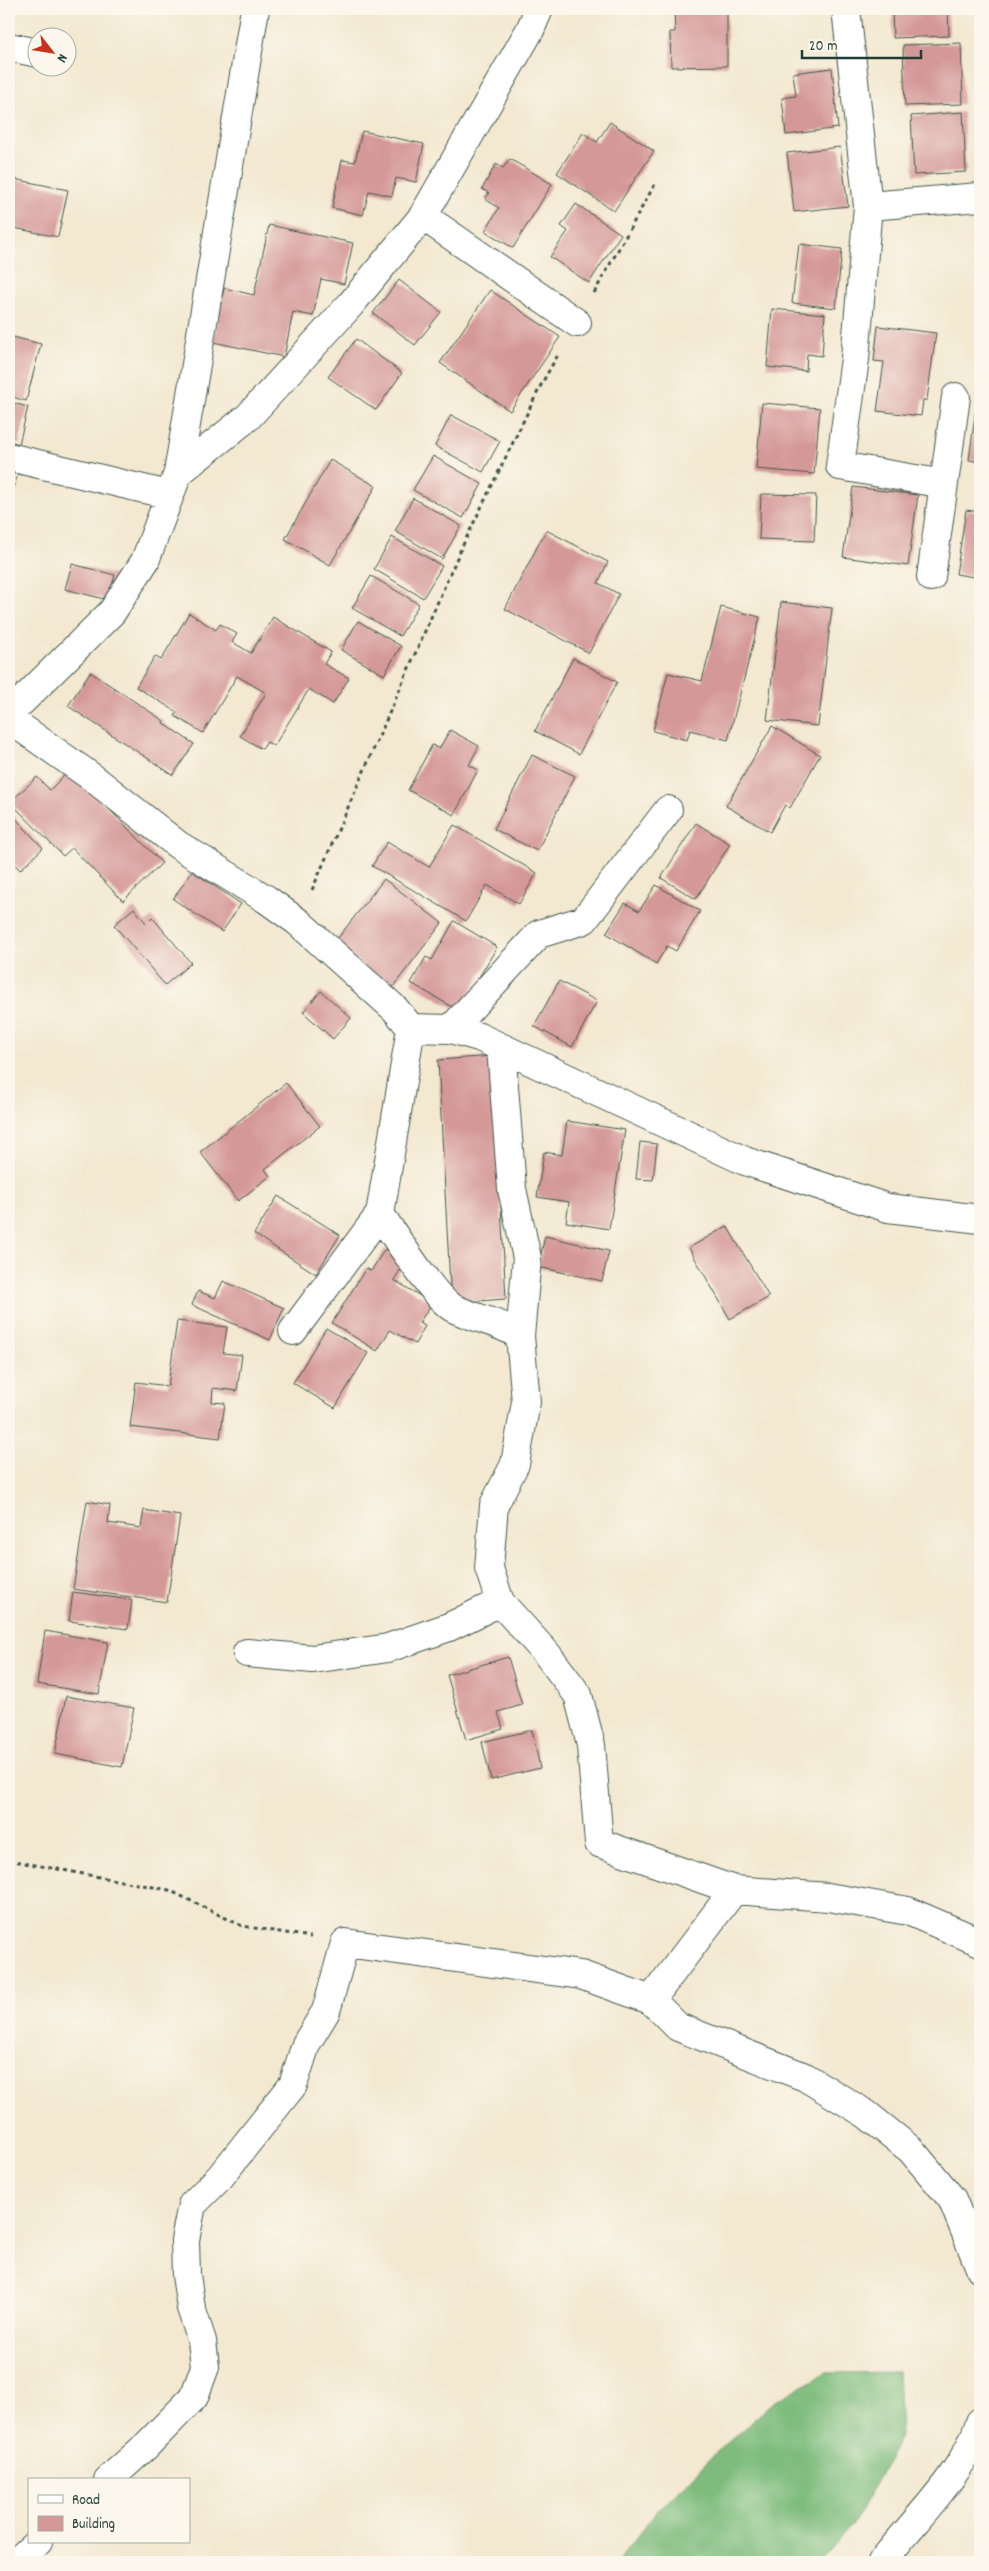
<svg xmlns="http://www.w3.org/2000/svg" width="989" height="2571" viewBox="0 0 989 2571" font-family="Dekko,sans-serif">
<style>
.forest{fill:#7dbc7b;stroke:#4e7c58}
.building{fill:#d49897}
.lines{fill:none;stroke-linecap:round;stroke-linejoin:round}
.minor-casing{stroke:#3f574b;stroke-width:30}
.path{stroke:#3f574b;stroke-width:3;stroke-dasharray:4 4;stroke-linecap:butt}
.minor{stroke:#fff;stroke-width:28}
</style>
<rect width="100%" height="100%" fill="#fbf7ec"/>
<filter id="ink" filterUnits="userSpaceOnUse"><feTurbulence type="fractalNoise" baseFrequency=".02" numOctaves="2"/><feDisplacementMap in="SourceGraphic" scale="10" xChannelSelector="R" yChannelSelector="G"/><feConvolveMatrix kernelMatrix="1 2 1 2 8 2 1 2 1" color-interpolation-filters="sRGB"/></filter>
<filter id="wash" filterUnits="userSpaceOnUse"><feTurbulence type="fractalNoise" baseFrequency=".0096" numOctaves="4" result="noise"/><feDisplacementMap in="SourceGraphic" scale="20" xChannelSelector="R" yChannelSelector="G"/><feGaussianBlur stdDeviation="1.12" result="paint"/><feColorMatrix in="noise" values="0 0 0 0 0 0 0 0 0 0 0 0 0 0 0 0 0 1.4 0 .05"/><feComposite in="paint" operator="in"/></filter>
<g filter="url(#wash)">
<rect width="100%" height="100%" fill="#f3e8d0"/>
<path class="forest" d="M898,2372l3,63 -48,89 -35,38h-201l38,-49 72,-70 47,-41 53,-29z"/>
<g id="blocks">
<path class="building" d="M674,9h53v57l-56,1 -1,-35h5z
M892,9h56l1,27 -56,2z
M961,43l2,61 -58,2 -2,-61z
M832,68l6,60 -52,7 -4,-37 14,-2 -3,-23z
M963,112l3,60 -52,3 -3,-59z
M610,122l44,29 -40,60 -57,-38 26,-40 14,9z
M362,131l62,13 -8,38 -20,-4 -4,18 -23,-5 -6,24 -31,-7 10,-48 13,2z
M840,147l8,59 -54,6 -7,-59z
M510,159l42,25 -39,64 -28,-17 14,-23 -14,-9 4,-6 -7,-4 14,-25 7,4z
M9,178l59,12 -10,47 -49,-10z
M576,204l45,30 -32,49 -39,-26 18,-26 -7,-5z
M269,225l84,18 -9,41 -23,-5 -8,37 -20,-4 -9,45 -71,-15 11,-54 30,7z
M799,244l43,5 -6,59 -44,-5z
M399,280l42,32 -26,33 -42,-32z
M490,290l70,47 -50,74 -70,-48z
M772,309l53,5 -3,42 -15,-2 -1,17 -39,-4z
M878,326l58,7 -9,67h-4l-2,16 -44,-5 7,-49 -10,-1z
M9,336l32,8 -15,57 -17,-5z
M356,339l46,34 -26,37 -48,-33z
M979,378h1v16h-3z
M977,401h3v61l-11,-2z
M9,402l19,5 -9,37 -10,-3z
M762,403l58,5 -6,66 -58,-5z
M451,415l49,26 -17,31 -48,-26z
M433,456l49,28 -19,34 -50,-28z
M330,460l46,26 -46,79 -45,-26z
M9,472l9,2 -9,31z
M853,487l65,8 -10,71 -65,-9z
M761,494l55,1 -2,46 -55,-2z
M413,498l48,28 -19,33 -47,-28z
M966,510l14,2v66l-24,-4z
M546,530l62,32 -10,21 21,11 -30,59 -84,-44z
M392,537l50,29 -19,32 -49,-29z
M72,564l43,11 -7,25 -43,-11z
M371,576l48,28 -19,32 -48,-28z
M781,602l51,6 -14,118 -51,-6z
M721,607l39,10 -32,123 -38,-10 -3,10 -34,-9 15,-58 34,8z
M189,613l27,17 4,-6 17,10 -5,8 19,11 22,-36 58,35 -7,12 25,14 -16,26 -24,-15 -35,57 -7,-4 -5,7 -22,-13 26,-43 -29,-17 -34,57 -28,-17 2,-4 -41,-25 19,-31 6,4z
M358,621l43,25 -17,29 -43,-25z
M573,658l44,24 -38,72 -44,-23z
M90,672l74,49 -1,2 31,21 -21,31 -105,-69z
M772,726l48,29 -30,53 -5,-3 -15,27 -44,-26z
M450,730l29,16 -10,19 9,5 -24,45 -46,-25 24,-45 7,4z
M532,755l43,21 -38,75 -43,-22z
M70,769l92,94 -39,38 -51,-53 -9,8 -53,-54 27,-25 13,13z
M9,811l34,37 -23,22 -11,-12z
M696,823l34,21 -34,55 -35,-21z
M454,825l83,48 -18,31 -32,-19 -21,36 -94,-55 15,-24 42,25z
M192,871l49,33 -19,28 -49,-33z
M384,879l58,44 -50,65 -58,-45z
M656,885l44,26 -24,40 -9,-5 -11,18 -50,-31 19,-30 14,8z
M134,908l12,15 6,-6 39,46 -26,22 -51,-60z
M454,921l43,26 -38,64 -48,-28 15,-26 6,3z
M559,981l38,20 -25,46 -38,-21z
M321,991l30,27 -18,21 -30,-27z
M493,1056l13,243 -55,4 -13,-243z
M286,1083l34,43 -55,43 5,7 -32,25 -38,-49z
M567,1121l58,9 -16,99 -43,-7 3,-20 -32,-5 7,-45 18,3z
M640,1142l17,2 -4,36 -17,-1z
M278,1196l62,39 -24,39 -62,-40z
M727,1226l42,71 -39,22 -41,-71z
M545,1236l64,15 -7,30 -64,-14z
M385,1249l20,13 -11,18 38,23 -13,20 6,3 -10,18 -25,-14 -13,21 -45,-28 34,-55 5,3z
M223,1281l61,27 -14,32 -78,-35 6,-14 17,7z
M177,1321l50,6 -4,26 19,2 -5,36 -24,-3 -1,14 13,1 -5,35 -90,-11 6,-45 32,4z
M326,1328l42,25 -33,55 -42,-25z
M87,1501l23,4 -2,18 33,5 3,-18 36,6 -13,86 -94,-13z
M73,1592l59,8 -4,29 -59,-8z
M45,1631l63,11 -9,52 -62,-10z
M508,1657l14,48 -24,7 5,17 -37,11 -19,-65z
M66,1696l68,12 -12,59 -67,-13z
M532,1730l8,38 -49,12 -9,-38z"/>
</g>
</g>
<g filter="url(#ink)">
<use href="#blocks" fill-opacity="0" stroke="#3f574b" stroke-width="1"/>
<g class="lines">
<g class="minor-casing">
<path id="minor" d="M846,9l22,197 -13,153 -15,107 104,18
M9,47l29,6
M868,206l112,-9
M423,216l154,107
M9,457l160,38
M178,473l70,-56 103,-113 72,-88 107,-186 9,-21
M931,577l25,-180
M9,714l103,-102 33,-51 33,-88 77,-464
M9,719l84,59 85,67 88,54 32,23 97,87 16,19 40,1 28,8 266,124 143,47 92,11
M451,1029l88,-95 45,-14 84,-110
M501,1048l11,141 15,69 -7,78
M380,1214c12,18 57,87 73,94 22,11 46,13 67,28l6,66 -11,62 -21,41 -5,63 11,34 47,52 31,41 13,50 8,98 135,47
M293,1331l87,-117 31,-186
M247,1653l66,6 75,-11 61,-21 51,-25
M651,2000l83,-110 94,7 80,14 72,31
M108,2480l38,-34 48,-49 11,-30 -3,-26 -11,-33 -5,-33 -1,-35 7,-35 28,-28 73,-92 13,-41 20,-33 19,-68 236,32 70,25 27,27 127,50 61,37 45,36 41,49 28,69
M16,2562l22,-20
M882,2562c33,-44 81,-86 98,-140"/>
</g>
<path class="path" d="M594,293l61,-109
M312,890l148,-339 82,-168 17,-30
M9,1860l160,30 73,36 69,11"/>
<use href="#minor" class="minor"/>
</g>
</g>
<rect width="989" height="2571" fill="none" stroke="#fbf7ec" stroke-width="30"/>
<rect x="28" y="2478" width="162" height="65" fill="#fbf7ec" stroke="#a3ada2"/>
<rect x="38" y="2495" width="25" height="8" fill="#ffffff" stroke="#a3ada2"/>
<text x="72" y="2504" font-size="15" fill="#1f3d34">Road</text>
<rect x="38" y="2516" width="25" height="15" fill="#d49897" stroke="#a3ada2"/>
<text x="72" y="2528" font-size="15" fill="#1f3d34">Building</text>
<g transform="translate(52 52) rotate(121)"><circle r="24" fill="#fbf7ec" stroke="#a3ada2"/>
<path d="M0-4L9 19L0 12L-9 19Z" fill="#c8321e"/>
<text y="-8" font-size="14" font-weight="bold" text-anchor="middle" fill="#1f3d34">N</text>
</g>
<path d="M802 50v8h119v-8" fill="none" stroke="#1f3d34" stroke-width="2.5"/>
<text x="809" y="50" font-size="15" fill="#1f3d34" stroke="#fbf7ec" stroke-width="4" paint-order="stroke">20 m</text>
</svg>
